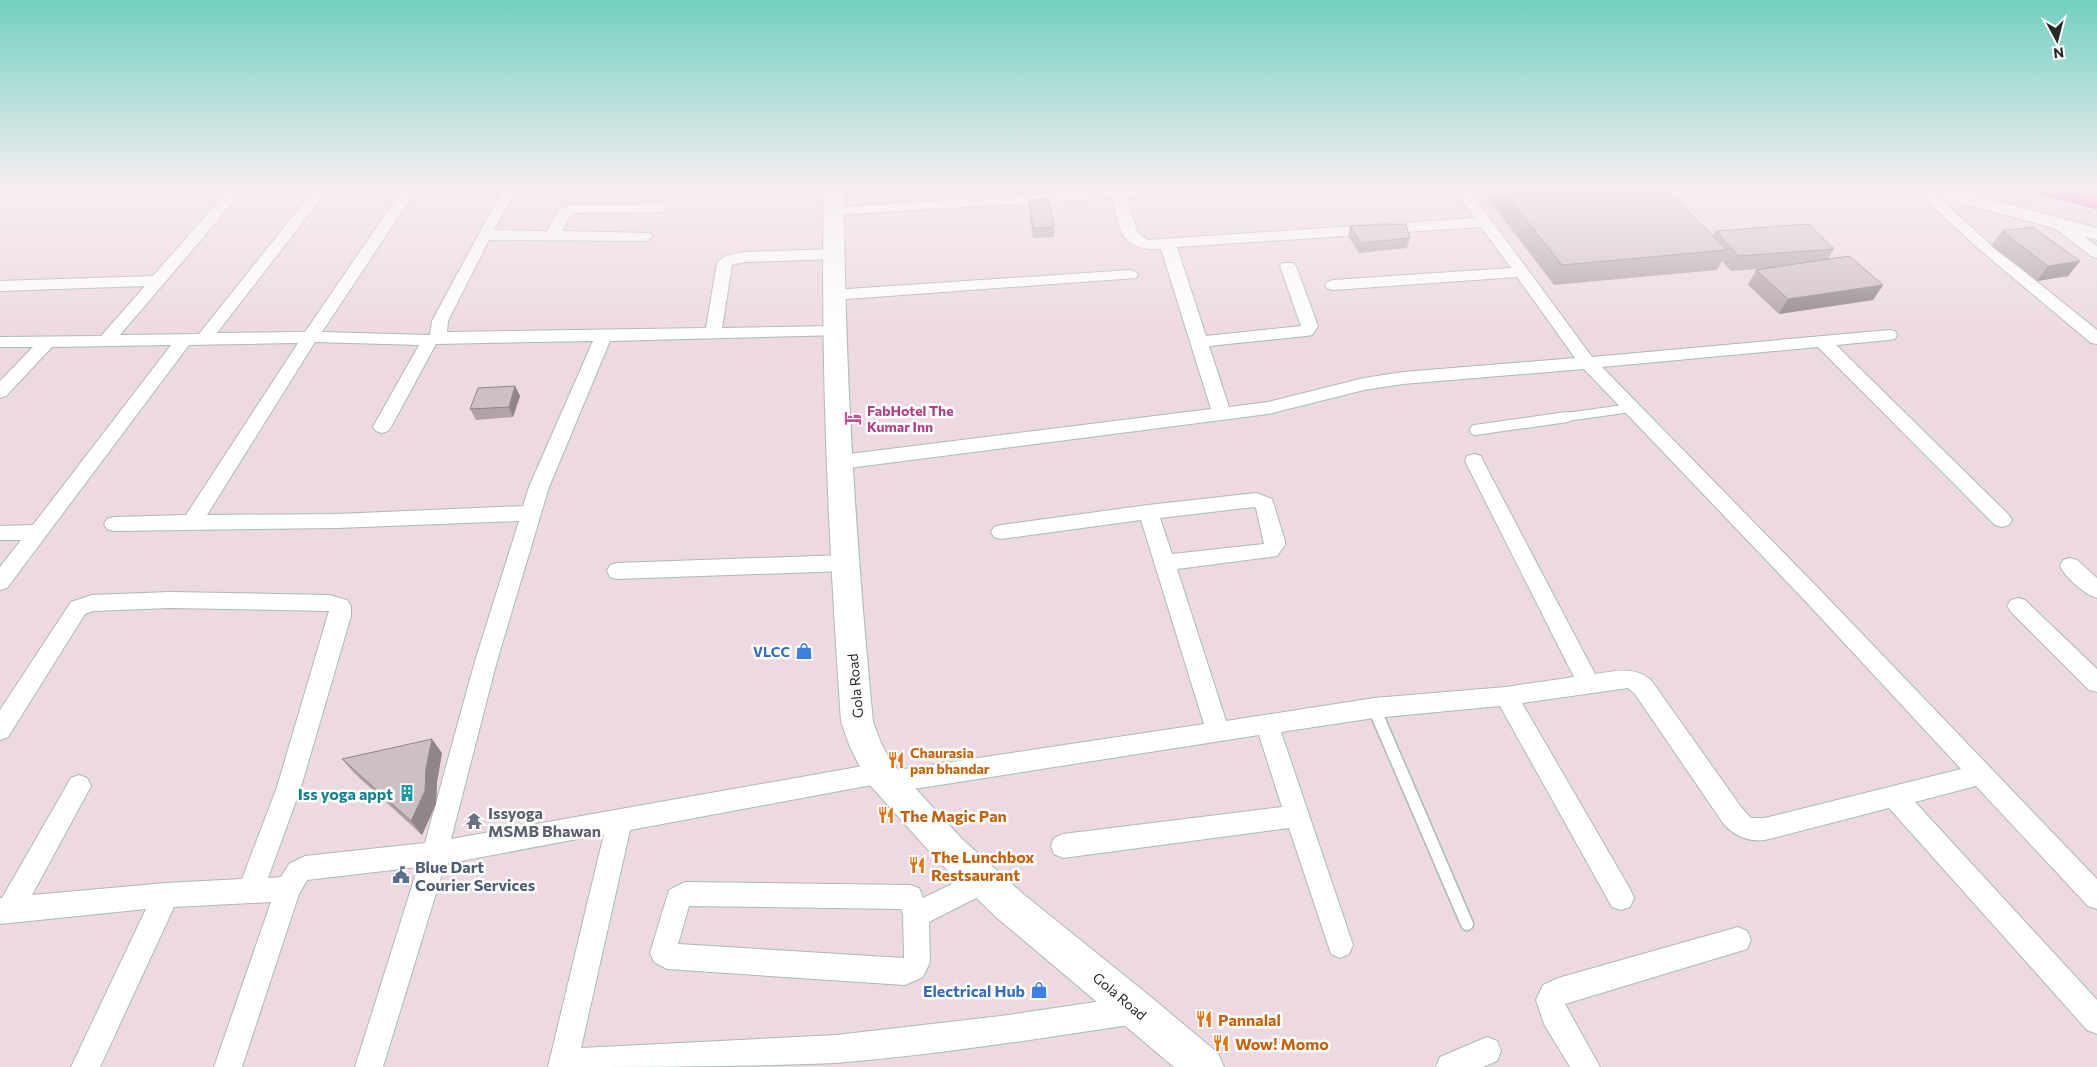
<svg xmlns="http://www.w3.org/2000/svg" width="2097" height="1067" viewBox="0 0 2097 1067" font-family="Commissioner,sans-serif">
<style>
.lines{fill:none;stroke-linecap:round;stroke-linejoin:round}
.lane-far2-casing{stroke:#aabbb7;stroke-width:10}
.lane-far1-casing{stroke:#aabbb7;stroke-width:12}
.lane-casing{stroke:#aabbb7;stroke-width:15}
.street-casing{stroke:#aabbb7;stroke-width:2}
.secondary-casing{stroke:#aabbb7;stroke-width:2}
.highway-casing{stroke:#fff;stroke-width:2}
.lane-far2{stroke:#fff;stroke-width:8}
.lane-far1{stroke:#fff;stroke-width:10}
.lane{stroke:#fff;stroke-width:12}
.street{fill:#fff;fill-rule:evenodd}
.secondary{fill:#fff;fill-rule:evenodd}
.highway{fill:#ff52b7;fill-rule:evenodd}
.wall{fill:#b1a3a9}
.shaded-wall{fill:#90858a}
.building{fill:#cebec5;stroke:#90858a}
.labels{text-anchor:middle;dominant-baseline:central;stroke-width:5;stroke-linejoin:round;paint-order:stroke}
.hotel-label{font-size:14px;font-weight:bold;fill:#b23c85;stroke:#fff;text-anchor:start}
.shop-label{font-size:14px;font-weight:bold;fill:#366cbe;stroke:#fff;text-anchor:end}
.street-label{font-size:14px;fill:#292929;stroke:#fff}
.food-label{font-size:14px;font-weight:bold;fill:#c56008;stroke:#fff;text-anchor:start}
.near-culture-label{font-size:16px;font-weight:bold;fill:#0d838f;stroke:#fff;text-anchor:end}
.near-worship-label{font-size:16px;font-weight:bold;fill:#5b616d;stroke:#fff;text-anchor:start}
.near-food-label{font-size:16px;font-weight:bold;fill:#c56008;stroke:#fff;text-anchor:start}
.near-service-label{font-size:16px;font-weight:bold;fill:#4e5e75;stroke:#fff;text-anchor:start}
.near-shop-label{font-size:16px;font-weight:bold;fill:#366cbe;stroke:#fff;text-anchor:end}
</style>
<rect width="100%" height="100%" fill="#edd9e2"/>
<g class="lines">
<g class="lane-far2-casing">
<path id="lane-far2" d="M1559,418l72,-10"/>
</g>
<g class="lane-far1-casing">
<path id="lane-far1" d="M1475,430l92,-13"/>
</g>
<g class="lane-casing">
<path id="lane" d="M1374,708l93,216"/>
</g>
<g class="street-casing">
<path id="street" d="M231,187h15l-126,148 79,-1 117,-147h14l-113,146 88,-1 99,-145h14l-96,145 108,3 2,-14 72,-134h14l-24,43 53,1 12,-21 13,-5 89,-1 5,1 2,3 -2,3 -5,1 -86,1 -5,3 -8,15 88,2 3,3 -3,3 -5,2 -156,-1 -41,81 -1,11 259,-4 11,-65c6,-8 18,-10 28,-11l89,-3 6,2 2,3 -2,3 -6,2 -89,3 -13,3 -10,63 113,-2 6,1 2,4 -2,4 -231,6 -61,146 -52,174 -46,178 429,-76 8,3 3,5 313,-47 -63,-204 -140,19 -7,-2 -3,-5 3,-5 7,-2 147,-20 108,-12 16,6 13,42v4l-8,11 -100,13 49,152 148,-23 132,-11 68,-10 -109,-216 2,-5 7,-2 7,2 2,5 112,213c21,-3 39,-8 56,6l90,127 10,11h14l196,-49 -152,-164 -225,-236 -181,15 -39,6 -96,24 -427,55 -7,-2 -2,-5 2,-5 7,-2 370,-46 -50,-160c-39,2 -42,-17 -48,-51l-278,17 -5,-1 -2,-3 2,-3 317,-21h71l-2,3 -5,1 -84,6 10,34 10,9 328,-22 -22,-31h14l125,170 297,-27 6,1 2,4 -2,4 -6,1 -53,5 173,170 3,5 -3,5 -7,2 -7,-2 -177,-178 -216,20 221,226 274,286v30l-9,-3 -112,-120 -61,16 182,198v34l-10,-4 -198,-222 -124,32c-17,2 -31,-4 -42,-17l-88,-129 -7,-6 -106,15 108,186 4,9 -4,9 -9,3 -9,-3 -112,-201 -126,12 -93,14 72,213 -4,9 -9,4 -9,-4 -42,-126 -226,30 -9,-4 -3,-8 3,-8 9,-4 219,-27 -23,-72 -371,58 -8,-3 -3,-6 -247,46 -49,218 255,-13 165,-19 135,-20 10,4 4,10 -4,10 -10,4c-100,15 -200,31 -300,39 -96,4 -192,4 -288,4l56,-233 -159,30 -62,203h-28l63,-200 -111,13 -8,14 -57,173h-28l57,-165 -97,5 -74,160h-29l75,-158 -146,15v-26h2l69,-120 8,-3 8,3 4,8 -59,109 134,-12 76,-4 35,-92 52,-176 -159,-3 -77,3 -8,3 -77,123 -8,3v-30l71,-108 21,-7 78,-3 159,3 18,5 4,6v10l-50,171 -33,91 13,-1 8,-13 16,-8 120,-13 50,-182 44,-140 -182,7 -223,3 -7,-2 -3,-5 3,-5 7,-2 72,-2 112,-172 -109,2 -182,243 -7,2v-23l21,-27h-21v-14l33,-1 138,-180 -119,2 -46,49 -6,2v-17l33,-34h-33v-10l101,-1 44,-50 -145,5v-10l153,-5zM1481,227l30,41 -178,12 -6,2 -2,3 2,3 6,2 184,-13 58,81 -172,14 -39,6 -96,24 -39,5 -20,-61 97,-10 6,-1 6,-9 -22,-60 -2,-3h-12l-2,3 21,60 -95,10 -29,-89zM593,341l-64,146 -6,19 -186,8 -130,1 108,-173 104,3 -46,82 3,4 6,2 6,-2 3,-4 45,-83zM1254,507l2,1 8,36 -92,10 -12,-36z
M1912,187h15l63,57 107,86v14l-6,-1 -111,-93z
M2057,218l5,2 35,26v12l-6,-2 -39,-30 -3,-3 3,-3z
M1130,270l6,2 2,3 -2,3 -303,22 -6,-2 -2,-3 2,-3 6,-2z
M844,555l7,2 3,6 -3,6 -7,2 -227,8 -7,-2 -3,-6 3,-6 7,-2z
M2070,558l7,2 20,18v20c-13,-4 -31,-20 -37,-32l3,-6z
M2018,598l7,2 72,69v23l-8,-2 -78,-78 -4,-6 4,-6z
M983,869l9,3 4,9 -4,9 -63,32 1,40 -7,15 -18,8 -238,-16 -13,-7 -4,-9 19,-63 16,-8 225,3 9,3 4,10zM689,906l212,3 2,6 1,43 -226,-14z
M1738,927l9,4 4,9 -4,9 -182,55 35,63h-30l-26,-43 -8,-24 7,-15 15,-7z
M1487,1037l10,4 4,10 -4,10 -14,6h-47l4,-10z"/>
</g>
<g class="secondary-casing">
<path id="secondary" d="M824,187h20c0,179 12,357 29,535l8,21 11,20 71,77 59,53 129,104 67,56 6,14h-50l-178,-150 -57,-55 -71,-79 -18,-36 -9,-25c-12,-178 -21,-356 -17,-535z
M1914,187h32l151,41v12l-180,-49z"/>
</g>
<g class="highway-casing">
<path id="highway" d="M2022,187h32l43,11v12l-72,-19z"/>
</g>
<use href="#lane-far2" class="lane-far2"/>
<use href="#lane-far1" class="lane-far1"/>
<use href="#lane" class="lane"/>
<use href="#street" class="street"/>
<use href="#secondary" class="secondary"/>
<use href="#highway" class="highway"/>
</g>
<path class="wall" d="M1482,187h182l49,49 3,-5 118,18 -6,10 55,26 -10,15 -94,14 -31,-29 8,-15 16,-2 -41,3 -9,-10 -5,9 -163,15 -73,-96z
M1029,200l25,27v10l-21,1 -4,-28z
M1350,226l60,12 -3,10 -48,5 -11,-17z
M2002,231l78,30 -12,15 -31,5 -46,-35z
M515,386l5,10 -7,21 -37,3 -6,-11z
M442,753l-5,29 -1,22 -14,31 -68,-62 -12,-14z"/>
<path class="shaded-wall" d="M2080,261l-12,15 -31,5 11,-15z
M1883,285l-10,15 -94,14 9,-15z
M515,386l5,10 -7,21 -4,-10z
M432,739l10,14 -5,29 -1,22 -14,31 -11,-14 15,-53z"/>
<path class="building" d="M1500,187h164l63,63 -165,15z
M1049,199l5,28 -21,1 -4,-28z
M1406,224l4,14 -49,5 -11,-17z
M1809,224l25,25 -96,7 -22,-25z
M2032,227l48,34 -32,5 -46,-35z
M1849,256l34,29 -95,14 -32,-29z
M515,386l-6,21 -39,2 8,-21z
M432,739l-6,29 -1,23 -14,30 -69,-62z"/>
<linearGradient id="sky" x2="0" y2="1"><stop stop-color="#72d0c1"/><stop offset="0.56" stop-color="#f7eef2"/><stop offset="1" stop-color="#f7eef2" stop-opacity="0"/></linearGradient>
<rect width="2097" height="336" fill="url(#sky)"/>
<defs>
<g id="hotel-bare" transform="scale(1.35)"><path d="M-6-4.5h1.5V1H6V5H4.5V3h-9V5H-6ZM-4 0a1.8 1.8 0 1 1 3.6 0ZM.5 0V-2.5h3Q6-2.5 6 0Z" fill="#d1479c" stroke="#fff" stroke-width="2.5" paint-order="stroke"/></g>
<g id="shop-bare" transform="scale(1.35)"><path d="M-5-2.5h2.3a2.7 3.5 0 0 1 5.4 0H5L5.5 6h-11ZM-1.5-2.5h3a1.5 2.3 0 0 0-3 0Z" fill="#3f7fe0" stroke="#fff" stroke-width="2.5" paint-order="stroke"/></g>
<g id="restaurant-bare" transform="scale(1.35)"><path d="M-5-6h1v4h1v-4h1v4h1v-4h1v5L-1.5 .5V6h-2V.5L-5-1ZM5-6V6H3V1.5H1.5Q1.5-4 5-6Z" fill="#e8710a" stroke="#fff" stroke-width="2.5" paint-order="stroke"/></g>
<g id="building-bare" transform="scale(1.35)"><path d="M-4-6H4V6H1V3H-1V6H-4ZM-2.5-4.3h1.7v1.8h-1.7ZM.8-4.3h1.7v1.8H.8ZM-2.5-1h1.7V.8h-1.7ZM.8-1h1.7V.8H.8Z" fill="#0f9aa8" stroke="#fff" stroke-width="2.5" paint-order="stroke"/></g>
<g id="temple-bare" transform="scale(1.35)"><path d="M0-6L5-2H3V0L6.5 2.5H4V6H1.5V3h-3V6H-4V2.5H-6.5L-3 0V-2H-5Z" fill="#6b7280" stroke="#fff" stroke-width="2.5" paint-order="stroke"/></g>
<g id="civic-bare" transform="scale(1.35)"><path d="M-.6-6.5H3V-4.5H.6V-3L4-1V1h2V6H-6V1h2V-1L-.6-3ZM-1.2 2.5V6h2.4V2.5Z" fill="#5c6f8a" stroke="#fff" stroke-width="2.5" paint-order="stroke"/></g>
</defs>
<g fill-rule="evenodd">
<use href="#hotel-bare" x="853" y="418"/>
<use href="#shop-bare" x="804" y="651"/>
<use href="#restaurant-bare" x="896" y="760"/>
<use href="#building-bare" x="407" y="793"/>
<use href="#restaurant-bare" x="886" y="815"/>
<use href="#temple-bare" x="474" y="821"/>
<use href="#restaurant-bare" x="917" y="865"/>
<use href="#civic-bare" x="401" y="875"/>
<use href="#shop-bare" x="1039" y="990"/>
<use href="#restaurant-bare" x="1204" y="1019"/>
<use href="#restaurant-bare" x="1221" y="1043"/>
</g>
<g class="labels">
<g class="hotel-label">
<text x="867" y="410">FabHotel The<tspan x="867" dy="16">Kumar Inn</tspan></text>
</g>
<g class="shop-label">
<text x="790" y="651">VLCC</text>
</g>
<g class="street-label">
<text transform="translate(855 686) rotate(-95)">Gola Road</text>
<text transform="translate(1120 996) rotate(40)">Gola Road</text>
</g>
<g class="food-label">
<text x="910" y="752">Chaurasia<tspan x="910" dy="16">pan bhandar</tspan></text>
</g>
<g class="near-culture-label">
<text x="393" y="793">Iss yoga appt</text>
</g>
<g class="near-worship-label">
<text x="488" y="812">Issyoga<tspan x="488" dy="18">MSMB Bhawan</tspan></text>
</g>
<g class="near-food-label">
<text x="900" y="815">The Magic Pan</text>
<text x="931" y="856">The Lunchbox<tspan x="931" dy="18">Restsaurant</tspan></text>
<text x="1218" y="1019">Pannalal</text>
<text x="1235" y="1043">Wow! Momo</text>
</g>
<g class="near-service-label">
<text x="415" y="866">Blue Dart<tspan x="415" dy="18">Courier Services</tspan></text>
</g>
<g class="near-shop-label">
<text x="1025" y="990">Electrical Hub</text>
</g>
</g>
<g transform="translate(2057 40) rotate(173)" stroke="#ffffff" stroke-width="4" paint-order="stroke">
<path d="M0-4L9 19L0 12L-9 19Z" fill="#292929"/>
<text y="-8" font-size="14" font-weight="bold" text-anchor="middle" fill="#292929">N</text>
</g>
</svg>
